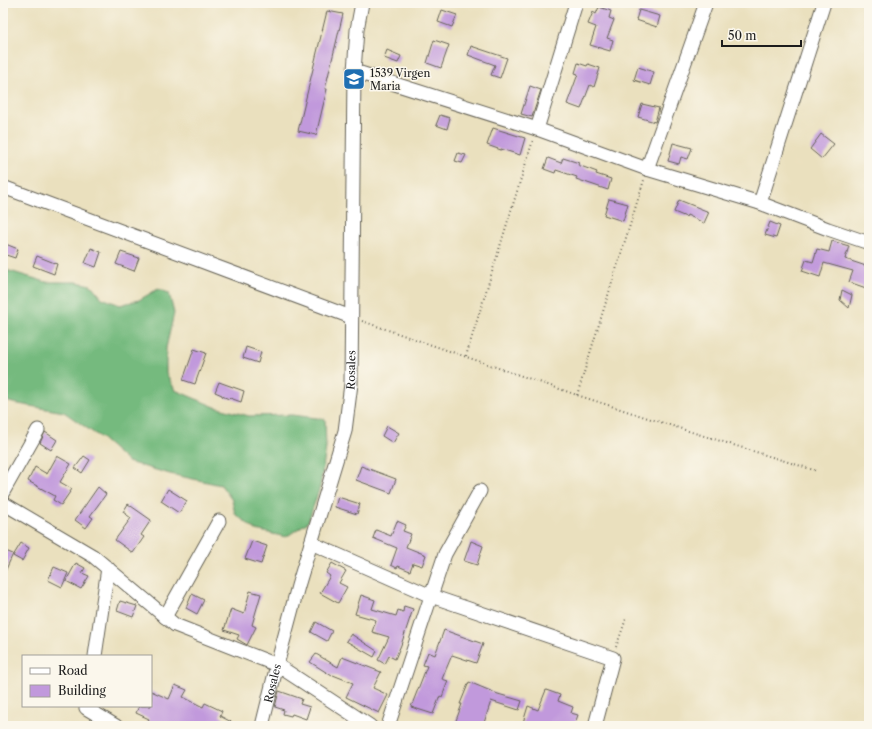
<svg xmlns="http://www.w3.org/2000/svg" width="872" height="729" viewBox="0 0 872 729" font-family="'Libre Caslon Text',serif">
<style>
.forest{fill:#74ba7e;stroke:#486b4d}
.building{fill:#c199dc}
.lines{fill:none;stroke-linecap:round;stroke-linejoin:round}
.minor-casing{stroke:#646155;stroke-width:15}
.path{stroke:#646155;stroke-width:2;stroke-dasharray:1 3;stroke-linecap:butt}
.minor{stroke:#fff;stroke-width:13}
.labels{text-anchor:middle;dominant-baseline:central;stroke-width:3;stroke-linejoin:round;paint-order:stroke}
.poi-label{font-size:11px;fill:#1c1c1c;stroke:#fbf7ec;text-anchor:start}
.street-label{font-size:11px;fill:#1c1c1c;stroke:#fbf7ec}
</style>
<rect width="100%" height="100%" fill="#fbf7ec"/>
<filter id="ink" filterUnits="userSpaceOnUse"><feTurbulence type="fractalNoise" baseFrequency=".025" numOctaves="2"/><feDisplacementMap in="SourceGraphic" scale="8" xChannelSelector="R" yChannelSelector="G"/><feConvolveMatrix kernelMatrix="1 2 1 2 8 2 1 2 1" color-interpolation-filters="sRGB"/></filter>
<filter id="wash" filterUnits="userSpaceOnUse"><feTurbulence type="fractalNoise" baseFrequency=".012" numOctaves="4" result="noise"/><feDisplacementMap in="SourceGraphic" scale="16" xChannelSelector="R" yChannelSelector="G"/><feGaussianBlur stdDeviation="0.9" result="paint"/><feColorMatrix in="noise" values="0 0 0 0 0 0 0 0 0 0 0 0 0 0 0 0 0 1.4 0 .05"/><feComposite in="paint" operator="in"/></filter>
<g filter="url(#wash)">
<rect width="100%" height="100%" fill="#eae0be"/>
<path class="forest" d="M3,269l43,13h30l15,3 11,13 18,7 19,-5 19,-11 11,4 5,20 -8,35v25l9,17 40,17 34,9 43,-1 33,4 1,29 -6,39 -12,35 -22,15 -30,-7 -21,-16 -3,-14 -11,-15 -51,-11 -42,-12 -27,-24 -37,-26 -51,-9 -10,-3z"/>
<g id="blocks">
<path class="building" d="M599,7l12,4 -2,7 5,2 -7,18 6,2 -3,11 -20,-6 6,-18 -8,-3 5,-12 3,2z
M442,10l15,5 -5,12 -14,-5z
M639,10l21,6 -3,11 -21,-7z
M327,11l16,3 -18,75h2l-11,46 -18,-4z
M434,40l15,5 -8,23 -14,-5z
M471,46l36,12 -7,20 -9,-3 4,-10 -27,-10z
M387,50l14,6 -3,7 -14,-5z
M578,63l9,3 1,-2 12,4 -6,19 -4,-2 -9,24 -14,-5 11,-30 -3,-1z
M638,67l16,5 -4,13 -16,-5z
M530,86l11,4 -9,27 -11,-3z
M642,104l17,4 -4,14 -17,-5z
M440,115l10,3 -3,11 -11,-4z
M493,128l32,10 -5,17 -19,-6v1l-14,-5z
M821,134l13,10 -12,15 -12,-10z
M673,143l19,5 -4,11 -7,-2 -2,7 -11,-3z
M458,153l8,2 -4,8 -7,-2z
M548,158l13,5 2,-5 16,5 -1,2 19,7 -1,2 15,5 -3,11 -32,-11 1,-2 -21,-7 -1,3 -11,-4z
M609,199l19,5 -5,17 -19,-6z
M679,200l30,12 -5,11 -17,-8 -1,2 -12,-5z
M770,222l10,4 -4,12 -11,-3z
M832,241l17,5 -4,13 24,8v11l-3,10 -17,-6 4,-11 -29,-8 -4,14 -18,-6 4,-11 7,2 4,-13 12,3z
M3,243l15,6 -3,9 -12,-4z
M91,248l10,4 -5,15 -11,-4z
M121,252l18,6 -5,13 -18,-7z
M37,256l20,8 -3,10 -21,-8z
M842,290l10,5 -3,13 -9,-8z
M246,347l15,5 -3,11 -15,-5z
M194,349l12,4 -11,31 -12,-4z
M219,382l25,9 -3,11 -11,-4 -1,1 -7,-3v-1l-7,-3z
M387,426l12,7 -6,10 -11,-7z
M45,432l12,8 -6,10 -11,-7z
M57,456l14,8 -11,18 12,7 -11,16 -8,-5 2,-4 -27,-15 7,-14 12,7z
M84,456l6,4 -8,13 -7,-5z
M361,466l35,13 -5,14 -35,-13z
M98,487l8,7 -16,22 3,2 -7,10 -11,-8z
M168,489l19,12 -8,12 -18,-12z
M338,497l22,7 -3,10 -22,-7z
M128,504l23,16 -10,15 3,2 -11,16 -18,-13 16,-22 -8,-6z
M397,521l9,4 -3,6 8,3 -5,13 20,8 -4,11 -9,-3 -3,8 -12,-5 -1,2 -6,-3 6,-17 -24,-10 3,-8 15,6z
M252,541l15,5 -6,18 -16,-5z
M471,541l12,5 -6,19 -13,-4z
M21,543l8,5 -7,13 -9,-5z
M3,550l10,4 -10,22z
M76,563l9,5 -3,5 7,3 -8,13 -15,-8z
M332,563l14,8 -7,12 8,4 -9,16 -18,-10 10,-17 -4,-3z
M54,567l14,6 -6,14 -14,-7z
M250,591l11,3 -9,31 4,2 -9,18 -10,-6 2,-4 -15,-5 7,-21 13,5z
M192,594l12,6 -7,14 -11,-6z
M361,595l14,5 -3,9 24,7 2,-6 5,2 1,-6 9,3 -12,36 -6,14 -6,-3 -4,8 -7,-4 11,-23 -17,-5 4,-12 -21,-6z
M120,601l17,5 -4,11 -16,-6z
M316,622l16,9 -5,10 -16,-9z
M444,630l39,14 -7,19 -24,-8 -10,24 6,2 -6,16 -2,-1 -7,18 -22,-7 16,-41 -4,-1 5,-13 7,3z
M351,634l26,17 -3,6 -28,-16z
M316,654l22,13 4,-10 39,15 -8,16 15,7 -9,18 -33,-16 7,-14 -20,-8 -1,1 -22,-14z
M469,682l29,12 24,7 -3,9 -28,-9 -8,25h-29l8,-22h-2z
M175,685l12,5 -4,7 20,10 2,-4 17,8 -2,5 19,10h-85l-7,-3 2,-4 -13,-6 3,-7h12v-15l18,8z
M546,690l14,5 -2,6 15,6 -2,6 7,2 -4,11h-52l6,-20 10,4z
M279,691l23,8 -2,5 10,3 -4,12 -14,-5 -1,2 -8,-2 1,-4 -9,-3z"/>
</g>
</g>
<g filter="url(#ink)">
<use href="#blocks" fill-opacity="0" stroke="#646155" stroke-width="1"/>
<g class="lines">
<g class="minor-casing">
<g id="minor">
<path d="M354,71l183,58 110,40 113,34 68,26 41,14"/>
<path d="M537,129l39,-126"/>
<path d="M647,169l59,-166"/>
<path d="M3,187l348,130"/>
<path d="M760,203l64,-200"/>
<path d="M3,492l35,-62"/>
<path d="M3,503l90,53 82,69 102,40 93,61"/>
<path d="M311,543l120,53 182,62 -18,68"/>
<path d="M165,617l54,-96"/>
<path d="M95,656l13,-88"/>
<path d="M87,706l-1,2 30,18"/>
<path id="s1" d="M262,726l15,-61 21,-79 47,-155 6,-47 3,-313 3,-41 5,-27"/>
<path d="M388,726l57,-172 35,-63"/>
</g>
</g>
<path class="path" d="M362,321l215,74 108,35 132,41
M466,356l67,-216
M577,395l67,-215
M616,647l10,-28"/>
<use href="#minor" class="minor"/>
</g>
</g>
<defs>
<g id="school-square" transform="scale(1.15)"><rect x="-9" y="-9" width="18" height="18" rx="4" fill="#1f6fb2" stroke="#fbf7ec"/><path d="M0-5L7-2L0 1L-7-2ZM-4 1L0 2.5L4 1V4Q0 6-4 4Z" fill="#fff"/></g>
</defs>
<g fill-rule="evenodd">
<use href="#school-square" x="354" y="79"/>
</g>
<g class="labels">
<g class="poi-label">
<text x="370" y="73">1539 Virgen<tspan x="370" dy="13">Maria</tspan></text>
</g>
<g class="street-label">
<text stroke="none"><textPath href="#s1" startOffset="368">Rosales</textPath></text>
<text stroke="none"><textPath href="#s1" startOffset="44">Rosales</textPath></text>
</g>
</g>
<rect width="872" height="729" fill="none" stroke="#fbf7ec" stroke-width="16"/>
<rect x="22" y="655" width="130" height="52" fill="#fbf7ec" stroke="#a29f99"/>
<rect x="30" y="668" width="20" height="6" fill="#ffffff" stroke="#a29f99"/>
<text x="58" y="675" font-size="12" fill="#1c1c1c">Road</text>
<rect x="30" y="685" width="20" height="12" fill="#c199dc" stroke="#a29f99"/>
<text x="58" y="695" font-size="12" fill="#1c1c1c">Building</text>
<path d="M722 40v6h79v-6" fill="none" stroke="#1c1c1c" stroke-width="2"/>
<text x="728" y="40" font-size="12" fill="#1c1c1c" stroke="#fbf7ec" stroke-width="3" paint-order="stroke">50 m</text>
</svg>
